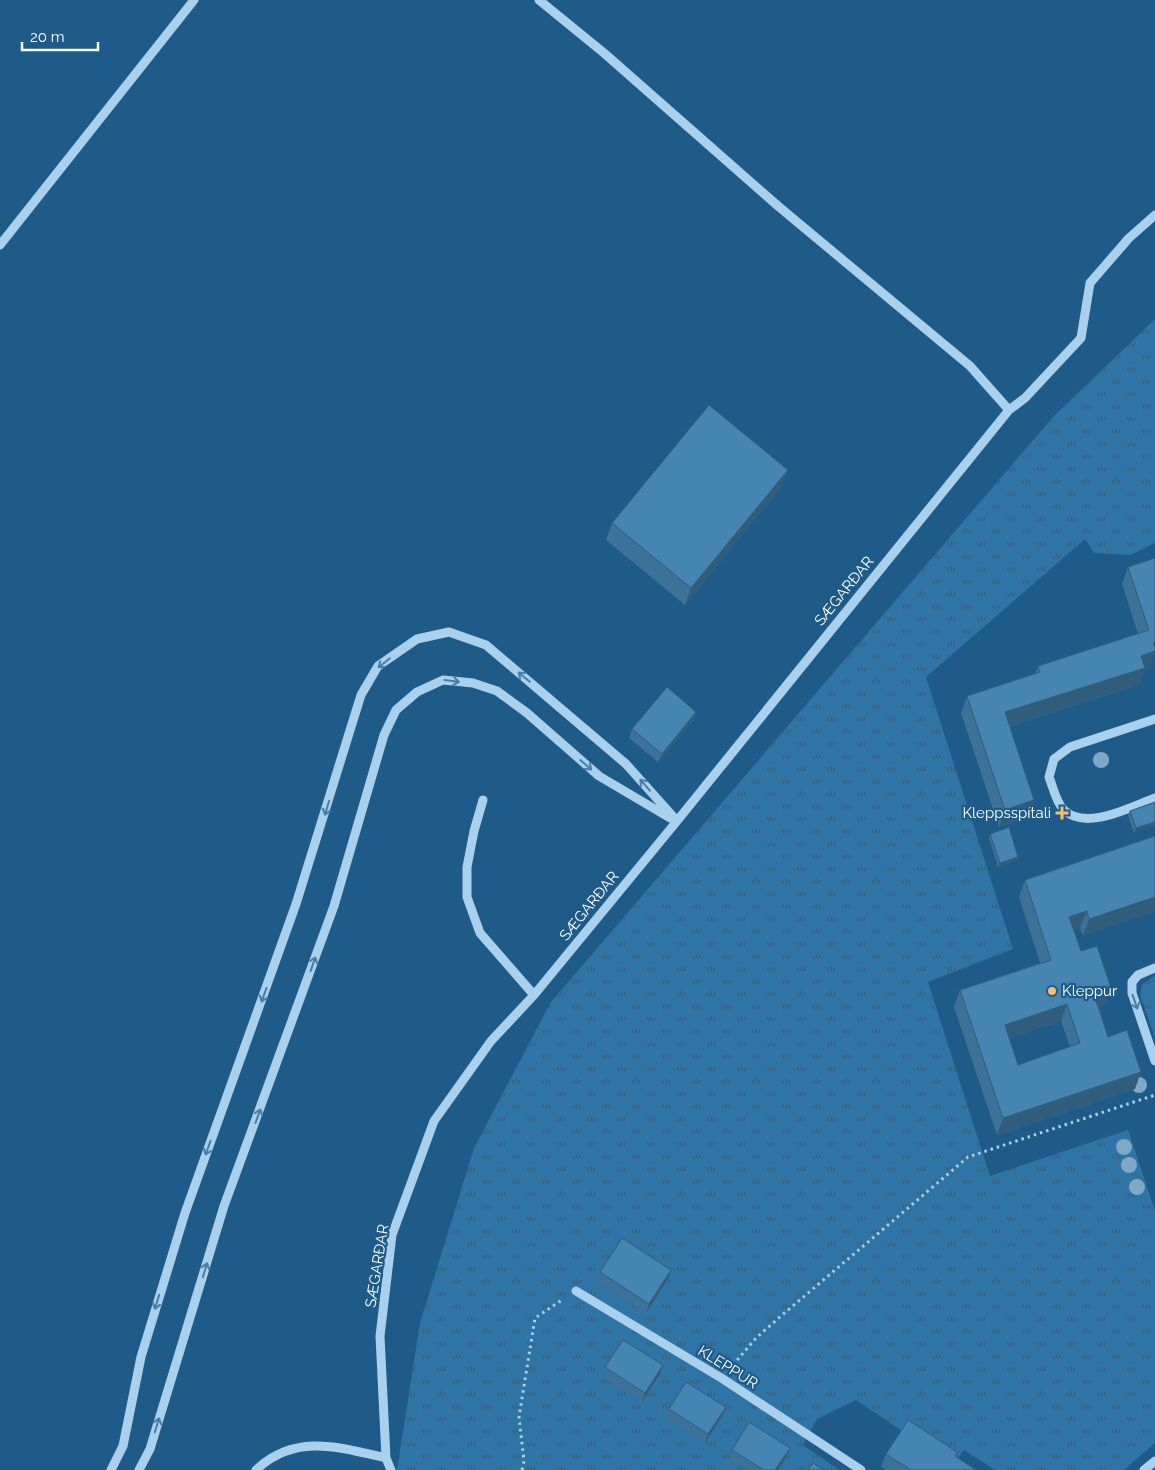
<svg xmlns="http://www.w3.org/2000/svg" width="1155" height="1470" viewBox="0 0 1155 1470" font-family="Raleway,sans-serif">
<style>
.grass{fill:url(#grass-tufts)}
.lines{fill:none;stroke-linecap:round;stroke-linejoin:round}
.path{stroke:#a9d0ec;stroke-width:3;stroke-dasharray:2.5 4;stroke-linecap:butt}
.minor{stroke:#a9d0ec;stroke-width:9}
.tree{fill:#7fa8c6}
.wall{fill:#3c7299;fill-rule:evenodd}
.shaded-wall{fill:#315d7d}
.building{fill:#4685b2;stroke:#315d7d;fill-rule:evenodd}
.oneway{stroke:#487ea7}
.poi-dot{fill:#fbbd68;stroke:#1e5b89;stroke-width:2}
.labels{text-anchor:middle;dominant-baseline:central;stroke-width:4.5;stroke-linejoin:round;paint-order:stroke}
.street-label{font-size:15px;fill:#fff;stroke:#1e5b89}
.poi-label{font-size:15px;fill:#fff;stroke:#1e5b89;text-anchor:end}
</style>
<defs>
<pattern id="grass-tufts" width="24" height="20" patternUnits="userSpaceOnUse" patternTransform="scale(1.25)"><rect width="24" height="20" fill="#2e74a5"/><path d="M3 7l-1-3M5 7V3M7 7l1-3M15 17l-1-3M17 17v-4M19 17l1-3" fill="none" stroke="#3e5e74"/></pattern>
</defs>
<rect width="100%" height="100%" fill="#1e5b89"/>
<path class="grass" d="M1155,319v224l-25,12 -36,-2 -9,-14 -159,138 87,272 -85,33 62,194 138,-46 27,81v232l-31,27h-129l-31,-20 -11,15 -97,-65 -39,19 -14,26 36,25h-442l23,-147 54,-175 77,-146 502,-585z
M1155,976v62l-15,-43 2,-11z"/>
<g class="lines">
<path class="path" d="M733,1365l23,-27 25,-22 187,-159 187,-62
M522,1470l2,-9 -5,-44 16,-99 27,-18"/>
<path class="minor" d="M0,245l194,-245
M1009,410l16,-12 56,-60 9,-55 39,-45 26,-23
M1155,719l-85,28 -16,12 -5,18c4,10 7,25 14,32 22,23 67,-2 92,-11
M483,800l-9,31 -7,36v30l13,36 54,62
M1155,968l-17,7 -6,7v11l23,68
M576,1291l147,88 138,91
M111,1470l12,-24 18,-89 44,-144 111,-309 65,-209 17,-29 39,-27 32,-7 37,13 140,119 51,57
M139,1470l11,-21 74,-243 110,-300 50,-171 12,-25 21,-18 26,-12 30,3 24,8 30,22 72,63 71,42
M256,1470c39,-37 83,-23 130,-12
M391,1470l-5,-12 -6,-122 12,-101 42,-114 57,-80 43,-46 143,-174 332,-411 -39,-44 -192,-160 -174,-153 -65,-53
M1144,1470l11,-9"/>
</g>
<g class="tree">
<circle cx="1101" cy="760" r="8"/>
<circle cx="1139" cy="1085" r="8"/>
<circle cx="1124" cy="1147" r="8"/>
<circle cx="1129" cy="1165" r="8"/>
<circle cx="1137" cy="1187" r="8"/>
</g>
<path class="wall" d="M782,486l-97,119 -79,-65 6,-17z
M1155,558v100h-2l-3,10 -6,2 -5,15 -129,41 18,91 -29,10 -38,-114 6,-17 68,-22 3,-8 100,-32 -16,-50 6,-17z
M696,712l-3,9 -35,41 -29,-24 3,-9z
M1155,802l-21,31 -6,-18 2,-4z
M990,834l28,23 -1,4 -19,6 -9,-29z
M1155,836l-72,100 -3,-8 -6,2 7,21 30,37 -6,17 -6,2 9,30 27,52 -138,46 -43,-128 6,-17 80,-27 -21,-66 6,-17zM1061,1021l9,26 -52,18 -9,-27z
M600,1272l68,7 -22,34 -49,-32z
M663,1365l-3,9 -18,28 -40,-26 3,-9z
M669,1409l53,7 -17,27 -39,-26z
M790,1448l-4,9 -8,13h-31l-18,-11 3,-9z
M957,1452l-1,4 20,14h-90l-5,-3 5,-13z"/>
<path class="shaded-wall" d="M788,470l-6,16 -97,119 6,-17z
M1155,643v15h-2l-3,10 -6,2 -5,15 -140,44 6,-17z
M696,712l-3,9 -35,41 4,-8z
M1034,800l-6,17 -29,10 6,-17z
M1155,822v4l-21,7 2,-5z
M1018,857l-1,4 -19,6 2,-4z
M1155,897v15l-72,24 6,-17z
M1087,911l-7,17 -17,6 6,-17z
M1111,988l-6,17 -17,6 6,-17z
M1067,1004l-6,17 -63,21 7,-17z
M1141,1072l-6,17 -138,46 6,-17z
M671,1270l-3,9 -22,34 3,-9z
M663,1365l-3,9 -18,28 3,-9z
M726,1407l-4,9 -17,27 3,-9z
M790,1448l-4,9 -8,13h-3z"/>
<path class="building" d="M709,405l79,65 -97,118 -79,-65z
M1155,558v85h-2l2,5v3l-14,5 4,12 -140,44 29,88 -29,10 -38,-114 73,-24 -2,-6 111,-36 -21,-63z
M667,687l29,25 -34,42 -30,-25z
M1155,802v20l-19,6 -6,-17z
M1009,827l9,30 -18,6 -10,-29z
M1155,836v61l-66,22 -2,-8 -18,6 12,34 16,-5 14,42 -17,6 14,43 19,-7 14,42 -138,46 -43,-128 91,-30 -26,-80zM1067,1004l13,39 -62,22 -13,-40z
M622,1238l49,32 -22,34 -49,-32z
M623,1340l40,25 -18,28 -40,-26z
M686,1382l40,25 -18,27 -39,-25z
M908,1420l49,32 -2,4 21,14h-65l-25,-16z
M749,1422l41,26 -15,22h-11l-32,-20z
M813,1463l11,7h-16z"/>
<defs><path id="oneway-shaft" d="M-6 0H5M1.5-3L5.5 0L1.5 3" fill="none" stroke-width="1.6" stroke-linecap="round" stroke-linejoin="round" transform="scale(1.25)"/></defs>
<g class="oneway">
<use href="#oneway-shaft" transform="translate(384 663) rotate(141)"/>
<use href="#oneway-shaft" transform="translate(524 677) rotate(-140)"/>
<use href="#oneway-shaft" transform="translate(452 681) rotate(7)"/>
<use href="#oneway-shaft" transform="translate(586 765) rotate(41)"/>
<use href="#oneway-shaft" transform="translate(645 785) rotate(-131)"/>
<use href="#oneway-shaft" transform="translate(327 808) rotate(107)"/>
<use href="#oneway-shaft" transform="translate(313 964) rotate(-71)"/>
<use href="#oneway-shaft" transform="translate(264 995) rotate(110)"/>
<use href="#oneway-shaft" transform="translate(1135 1002) rotate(71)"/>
<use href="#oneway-shaft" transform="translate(258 1116) rotate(-70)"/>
<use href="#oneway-shaft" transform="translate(208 1148) rotate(110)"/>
<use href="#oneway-shaft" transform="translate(205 1270) rotate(-73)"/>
<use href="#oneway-shaft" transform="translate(157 1302) rotate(107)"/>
<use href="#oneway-shaft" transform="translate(157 1425) rotate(-73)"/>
</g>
<g class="poi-dot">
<path d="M1059.5 805.5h5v5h5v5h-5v5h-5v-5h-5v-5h5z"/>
<circle cx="1052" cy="991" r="5"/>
</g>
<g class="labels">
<g class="street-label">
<text transform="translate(844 591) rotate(-51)">SÆGARÐAR</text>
<text transform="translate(589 906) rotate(-51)">SÆGARÐAR</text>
<text transform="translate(377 1266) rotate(-81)">SÆGARÐAR</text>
<text transform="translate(728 1367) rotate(32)">KLEPPUR</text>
</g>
<g class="poi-label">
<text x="1051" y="813">Kleppsspítali</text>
<text x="1062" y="991" text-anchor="start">Kleppur</text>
</g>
</g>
<path d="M22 42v8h76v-8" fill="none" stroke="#ffffff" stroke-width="2.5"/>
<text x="30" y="42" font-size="15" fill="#ffffff" stroke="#1e5b89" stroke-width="4" paint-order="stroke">20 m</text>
</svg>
